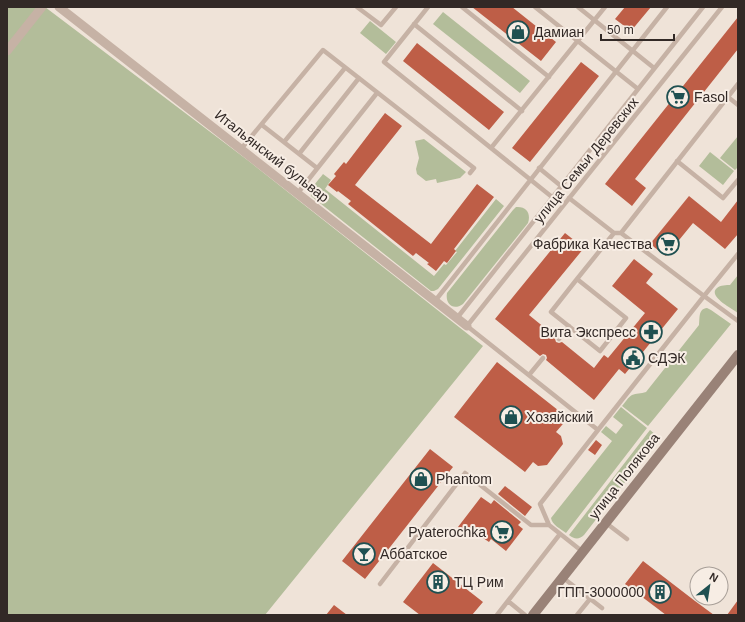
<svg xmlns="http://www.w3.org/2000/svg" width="745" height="622" viewBox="0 0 745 622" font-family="Helvetica,sans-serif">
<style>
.green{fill:#b3bd9a}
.building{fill:#be5e47}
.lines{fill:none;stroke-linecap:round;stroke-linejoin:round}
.lane{stroke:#c6b2a5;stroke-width:4.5}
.street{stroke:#c6b2a5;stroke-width:9}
.secondary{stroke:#998277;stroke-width:10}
.labels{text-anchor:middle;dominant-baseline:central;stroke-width:4;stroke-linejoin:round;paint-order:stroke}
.poi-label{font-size:14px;fill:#322926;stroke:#f7ede4;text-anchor:start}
.street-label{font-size:14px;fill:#322926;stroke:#f7ede4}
</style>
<rect width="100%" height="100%" fill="#efe3d8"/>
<path class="green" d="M7,7h38l205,155 233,184 -218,269h-258z
M443,12l87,69 -10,12 -87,-69z
M370,21l26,21 -10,12 -26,-21z
M738,136v31l-3,3 -15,-12z
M424,139l42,33 -6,6 -23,5 -1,-4 -10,2 -9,-7 -1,-5 3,-11 -4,-17z
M710,152l24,19 -11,14 -24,-19z
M323,174l8,6 -6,9 109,87 10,-12 2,1 11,-13 -2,-1 41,-52 8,7 -66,83 -4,2h-3l-120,-95c-1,-9 7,-15 12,-22z
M516,207c11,-1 15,7 12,16l-65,81c-10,7 -18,0 -16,-11l66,-83z
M738,275v38c-5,-4 -31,-17 -21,-25 3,-3 10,-3 13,-3z
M707,308l4,2 20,14 -83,102 -26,-20c3,-3 6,-9 10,-11 4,-2 9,-1 14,-3l53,-67c1,-7 -1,-16 8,-17z
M621,407l26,21 -81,105c-5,-4 -14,-8 -15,-15l61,-77 -11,-9 5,-6 10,8 7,-9 -10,-8z
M650,430l6,5 -5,6 -2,10 -65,84c-5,5 -10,4 -15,0z"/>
<path class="building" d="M472,7h40l44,35 -15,19z
M625,7h26l-20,24 -16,-12z
M738,17v32l-103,130 11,9 -14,18 -27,-22z
M417,43l87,69 -15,18 -86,-69z
M581,62l18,14 -69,86 -18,-14z
M385,113l17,13 -47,59 76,59 46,-60 17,13 -40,52 2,2 -9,12 -3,-2 -8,10 -9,-7 2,-1 -13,-10 -3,3 -65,-52 3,-3 -13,-10 -1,1 -9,-7 8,-9 -2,-2 10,-12 2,2z
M689,196l32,26 17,-22v34l-13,15 -32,-26 -27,33 -16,-12z
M565,233l19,15 -55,67 27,22 -1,2 1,3 3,1 3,-1 32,26 10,-13 4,3 37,-45 -33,-27 22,-27 19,15 -7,9 32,26 -53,65 -6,-5 -25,31 -48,-40 1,-2 -1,-3 -3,-1 -3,2 -45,-37z
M497,362l71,56 -12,14 5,4 2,8 -16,21 -9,1 -5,-4 -8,10 -71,-55z
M596,440l6,5 -7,10 -7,-5z
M430,449l23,18 -88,112 -23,-18z
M505,486l27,21 -7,9 -27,-22z
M481,497l10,7 3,-4 27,22 -3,3 5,4 -17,22 -15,-12 -2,3 -12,-8 -4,5 -15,-12z
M643,561l52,40 19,14h-48l-41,-31z
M433,563l50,39 -11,13h-52l-17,-13z
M738,600v15h-11z
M334,605l13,10h-21z"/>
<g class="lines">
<path class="lane" d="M357,7l24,18 15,-18
M428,7l-44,55 168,135
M462,7l87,70
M535,7l103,82
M578,7l76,61
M414,24l108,87
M728,97l10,8
M262,125l55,43
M284,142l61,-74
M491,148l114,-141
M241,149l82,-99 151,118 -4,5
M299,154l60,-76
M677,161l46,37 15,-18
M539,168l22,18
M297,194l80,-101
M569,198l45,35
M621,233l117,-149
M577,279l37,-46h7l83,63 34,-42
M577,279l49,39 -26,33 -49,-39z
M435,301l232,-294
M457,318l246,-311
M559,339l10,-13
M529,375l14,-17
M598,430l-131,-104 255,-319
M606,523l21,16
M583,552l-34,-27 -9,-21 58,-74 106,-134 34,25
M562,577l40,31
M380,584l85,-111 66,52h18
M508,601l17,14
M497,615l63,-81
M577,615l13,-16"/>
<path class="street" d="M59,7l408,319
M7,51l35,-44"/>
<path class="secondary" d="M533,615l205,-260"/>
</g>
<defs>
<g id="shop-ring" transform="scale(1.15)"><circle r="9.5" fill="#f7ede4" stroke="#1f5051" stroke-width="1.5"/><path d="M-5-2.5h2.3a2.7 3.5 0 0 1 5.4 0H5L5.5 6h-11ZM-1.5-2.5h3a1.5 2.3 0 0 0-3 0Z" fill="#1f5051"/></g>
<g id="supermarket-ring" transform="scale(1.15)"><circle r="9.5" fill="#f7ede4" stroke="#1f5051" stroke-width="1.5"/><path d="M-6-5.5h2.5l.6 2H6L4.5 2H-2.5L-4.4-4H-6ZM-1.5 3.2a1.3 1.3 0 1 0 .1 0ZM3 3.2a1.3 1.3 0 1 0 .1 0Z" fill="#1f5051"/></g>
<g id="pharmacy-ring" transform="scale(1.15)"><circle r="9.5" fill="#f7ede4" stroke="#1f5051" stroke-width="1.5"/><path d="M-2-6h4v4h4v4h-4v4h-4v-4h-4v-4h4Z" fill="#1f5051"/></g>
<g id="civic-ring" transform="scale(1.15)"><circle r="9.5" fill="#f7ede4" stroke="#1f5051" stroke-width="1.5"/><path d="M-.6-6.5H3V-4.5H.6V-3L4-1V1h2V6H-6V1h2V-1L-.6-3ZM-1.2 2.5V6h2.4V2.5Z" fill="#1f5051"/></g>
<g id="bar-ring" transform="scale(1.15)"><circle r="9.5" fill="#f7ede4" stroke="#1f5051" stroke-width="1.5"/><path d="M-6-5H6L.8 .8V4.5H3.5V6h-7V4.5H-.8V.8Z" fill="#1f5051"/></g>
<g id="building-ring" transform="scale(1.15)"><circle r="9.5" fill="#f7ede4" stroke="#1f5051" stroke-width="1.5"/><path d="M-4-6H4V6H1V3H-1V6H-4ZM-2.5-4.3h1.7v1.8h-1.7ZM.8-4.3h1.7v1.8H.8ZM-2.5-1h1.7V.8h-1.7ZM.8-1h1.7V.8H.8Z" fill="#1f5051"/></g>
</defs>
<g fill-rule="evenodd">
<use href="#shop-ring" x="518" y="32"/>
<use href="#supermarket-ring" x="678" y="97"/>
<use href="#supermarket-ring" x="668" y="244"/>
<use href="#pharmacy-ring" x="651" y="332"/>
<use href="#civic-ring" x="633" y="358"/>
<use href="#shop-ring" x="511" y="417"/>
<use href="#shop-ring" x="421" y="479"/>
<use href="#supermarket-ring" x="502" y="532"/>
<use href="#bar-ring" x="364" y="554"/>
<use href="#building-ring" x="438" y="582"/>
<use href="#building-ring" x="660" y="592"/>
</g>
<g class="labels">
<g class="poi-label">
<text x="534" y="32">Дамиан</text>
<text x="694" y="97">Fasol</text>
<text x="652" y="244" text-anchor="end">Фабрика Качества</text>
<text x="636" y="332" text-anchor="end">Вита Экспресс</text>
<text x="648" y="358">СДЭК</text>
<text x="526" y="417">Хозяйский</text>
<text x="436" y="479">Phantom</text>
<text x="486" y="532" text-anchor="end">Pyaterochka</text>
<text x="380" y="554">Аббатское</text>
<text x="454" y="582">ТЦ Рим</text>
<text x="644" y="592" text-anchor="end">ГПП-3000000</text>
</g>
<g class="street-label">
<text transform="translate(272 156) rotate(38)">Итальянский бульвар</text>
<text transform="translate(586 160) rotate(-51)">улица Семьи Деревских</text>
<text transform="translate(624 476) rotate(-52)">улица Полякова</text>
</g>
</g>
<rect width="745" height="622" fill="none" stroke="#322926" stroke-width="16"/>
<g transform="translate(709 586) rotate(30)"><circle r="19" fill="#f7ede4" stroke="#a89f98"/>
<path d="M0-3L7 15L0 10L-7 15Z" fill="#1f5051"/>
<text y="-6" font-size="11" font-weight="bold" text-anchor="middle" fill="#322926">N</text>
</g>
<path d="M601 34v6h73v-6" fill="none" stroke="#322926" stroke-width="2"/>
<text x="607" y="34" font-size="12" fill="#322926" stroke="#f7ede4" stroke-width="3" paint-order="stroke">50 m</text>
</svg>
